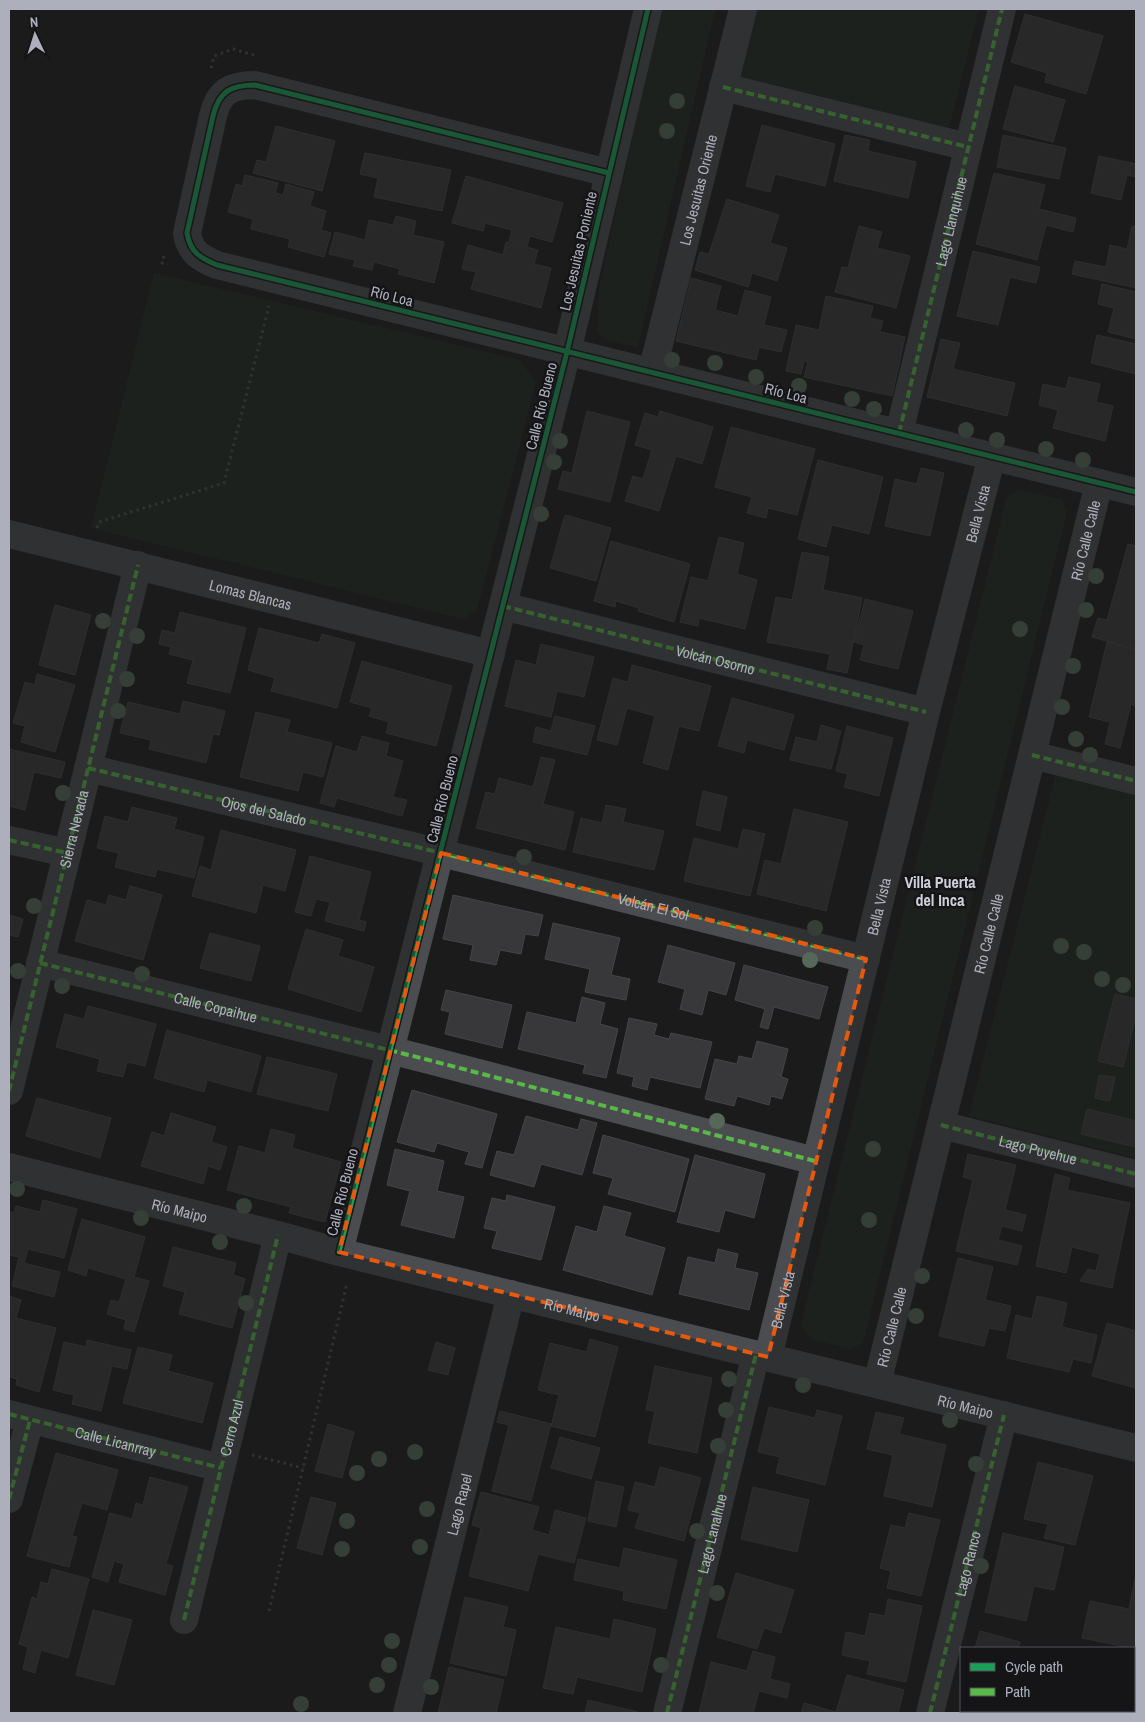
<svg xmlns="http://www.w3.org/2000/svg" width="1145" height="1722" viewBox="0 0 1145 1722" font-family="'Archivo Narrow',sans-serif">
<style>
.green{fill:#212923}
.building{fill:#38383a;stroke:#444548}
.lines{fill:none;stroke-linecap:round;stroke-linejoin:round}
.path{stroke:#4c4c51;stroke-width:3;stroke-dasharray:2.5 4;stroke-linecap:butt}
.street{stroke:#4b4c4f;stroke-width:28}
.quiet{stroke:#58b947;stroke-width:4;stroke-dasharray:8 4;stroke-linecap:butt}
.cycleway-casing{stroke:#151518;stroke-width:8}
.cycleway{stroke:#1a9f57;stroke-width:5}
.tree{fill:#556859}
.marked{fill:none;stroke:#e8590c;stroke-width:4;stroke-dasharray:10 6;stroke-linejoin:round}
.labels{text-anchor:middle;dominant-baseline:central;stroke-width:5;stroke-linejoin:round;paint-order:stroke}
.street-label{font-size:15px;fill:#adafbc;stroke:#151518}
.neighbourhood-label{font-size:16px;font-weight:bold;fill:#cecfd8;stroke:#151518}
</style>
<rect width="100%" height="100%" fill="#1b1b1c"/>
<path class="green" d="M661,9h54l-77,338 -30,-6 -11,-10 2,-42z
M750,9h229l-31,122 -218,-51z
M154,273l366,87 16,22 -59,228 -14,9 -372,-91z
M1018,490l43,9 6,12 -204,832 -13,6 -39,-10 -10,-15 206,-827z
M1056,774l80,21v363l-167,-42z"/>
<path class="building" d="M1025,14l78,22 -17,58 -41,-12 2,-9 -36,-11z
M1015,86l50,14 -12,42 -50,-13z
M762,125l73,19 -10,42 -50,-12 -5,18 -24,-6z
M276,126l59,15 -13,50 -69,-18 4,-13 9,2z
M845,135l25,5 -2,11 48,11 -8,36 -74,-17z
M1003,135l63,13 -7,31 -62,-12z
M365,153l86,17 -9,41 -68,-14 4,-19 -18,-4z
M1099,156l37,8v13l-9,-2 -6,25 -30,-7z
M994,173l51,12 -6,24 37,9 -3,14 -27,-7 -9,35 -61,-16z
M245,175l33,8 -3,10 8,2 3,-11 28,8 -4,14 16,5 -5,19 10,3 -7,24 -36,-10 2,-8 -39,-10 2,-10 -25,-7 8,-28 6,2z
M466,176l97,27 -11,39 -22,-6 -3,10 -18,-5 3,-11 -27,-7 -2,8 -31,-8z
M727,199l52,16 -9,28 17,5 -10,33 -25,-8 -4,14 -53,-17 5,-18 9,2z
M396,216l20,5 -3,14 31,7 -10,41 -36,-9 2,-5 -26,-7 -2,8 -19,-4 2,-6 -26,-6 6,-22 30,8 4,-20 24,5z
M859,226l23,6 -5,16 33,8 -14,52 -61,-16 7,-25 6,1z
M1132,226l4,1v61l-64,-14 3,-13 31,6 4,-22 17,4z
M506,242l32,8 -4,14 17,4 -10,40 -70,-19 5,-17 -14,-3 6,-24 35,10z
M973,251l67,16 -4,16 -26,-6 -12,48 -41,-9z
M691,278l30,8 -6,24 23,6 7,-26 26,7 -7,28 23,5 -6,22 -22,-5 -3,13 -80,-19z
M1102,284l34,8v47l-28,-7 6,-24 -16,-4z
M826,296l47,10 -3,12 13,3 -3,11 25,5 -13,59 -88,-19 4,-15 -4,-1 -3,13 -15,-3 10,-46 23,5z
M1097,335l39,9v30l-45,-11z
M941,339l19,4 -7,26 62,14 -8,33 -80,-19z
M1069,377l31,7 -4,18 17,4 -8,35 -52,-13 5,-18 -19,-5 4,-21 23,5z
M587,411l43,11 -20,80 -52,-13 5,-18 9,2z
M660,411l53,16 -11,37 -26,-8 -17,55 -34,-10 8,-25 10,3 9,-29 -17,-5 10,-32 13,4z
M731,427l84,22 -18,66 -29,-7 -2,10 -19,-5 5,-16 -37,-10z
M818,460l65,17 -14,57 -37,-9 -6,22 -28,-8z
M921,468l23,5 -14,63 -45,-10 10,-47 22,5z
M565,515l46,13 -15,53 -46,-13z
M719,537l25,6 -7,31 20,6 -12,49 -46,-11 -1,8 -18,-4 11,-45 17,4z
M611,541l79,23 -16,58 -36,-11 1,-3 -23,-7 -1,6 -21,-6z
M1128,544l8,2v103l-44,-12 6,-19 9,2z
M802,552l27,5 -6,33 39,8 -15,75 -20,-4 3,-15 -63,-12 9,-45 16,3z
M865,599l48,12 -15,58 -38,-9 4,-15 -10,-3z
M55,605l36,10 -16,60 -36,-10z
M180,612l66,16 -16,65 -43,-10 6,-23 -24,-6 2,-7 -12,-3 3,-14 13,3z
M259,628l60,15 3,-9 33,9 -18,65 -66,-17 4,-13 -27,-8z
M1107,642l29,8v56l-5,-2 -11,44 -15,-4 5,-22 -21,-5z
M541,644l53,13 -10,40 -27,-6 -6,26 -46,-11 11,-46 20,5z
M362,661l90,25 -16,60 -50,-13 3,-11 -20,-6 3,-8 -22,-6z
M632,665l79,21 -12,45 -20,-5 -11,44 -25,-7 12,-47 -28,-8 -10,37 -20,-5 16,-62 15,4z
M37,674l38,11 -20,67 -34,-10 4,-16 -12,-3 12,-41 10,3z
M732,698l62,17 -10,35 -37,-10 -3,13 -26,-7z
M183,701l42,10 -6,24 -6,-1 -7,29 -57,-14 2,-9 -31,-7 8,-31 52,12z
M256,712l34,8 -3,12 45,11 -9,34 -20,-5 -5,19 -58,-14z
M555,716l40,10 -8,29 -54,-13 3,-15 15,4z
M821,725l20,6 -10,38 -41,-9 6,-23 21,5z
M847,726l46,12 -14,58 -35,-9 4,-13 -12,-3z
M362,736l27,7 -3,13 17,5 -10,36 14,3 -5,16 -65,-18 -3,9 -14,-4 16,-57 21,6z
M9,749l56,13 -4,16 -27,-6 -9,38 -16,-4z
M541,757l14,3 -12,44 31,8 -9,38 -89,-22 10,-36 9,2 4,-16 34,9z
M703,791l24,6 -7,34 -24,-6z
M606,805l20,4 -3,13 41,9 -10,39 -81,-18 8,-34 21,5z
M132,807l45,11 -3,11 30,8 -10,41 -37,-9 -2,8 -40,-10 4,-14 -22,-5 8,-32 23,6z
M794,809l54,13 -22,89 -69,-17 8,-34 16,4z
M743,829l22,5 -15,62 -66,-15 10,-43 44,11z
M221,830l75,20 -11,41 -22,-6 -7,28 -64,-17 8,-30 11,4z
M310,856l61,16 -12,48 7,2 -2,9 -39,-10 5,-19 -14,-3 -5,17 -16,-4z
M130,886l32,9 -19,65 -68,-19 12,-41 19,5 3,-10 17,5z
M453,895l90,20 -5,21 -13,-2 -4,20 -21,-4 -4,15 -26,-5 3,-15 -30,-6z
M9,915l14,4 -5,18 -9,-2z
M553,923l67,15 -9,37 19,4 -4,21 -41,-8 5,-23 -45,-10z
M306,929l37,11 -5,16 36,11 -13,45 -73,-23z
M210,933l50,13 -9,35 -51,-13z
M668,945l67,18 -9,32 -18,-5 -6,25 -22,-6 5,-20 -27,-7z
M744,965l84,22 -9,32 -45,-12 -6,22 -8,-2 5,-18 -30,-9z
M446,990l66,15 -10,43 -57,-14 5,-22 -9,-2z
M1115,994l21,5v15l-13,53 -25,-6z
M582,997l23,6 -5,21 18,5 -12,49 -23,-5 2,-8 -67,-16 9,-37 49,11z
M88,1006l68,18 -11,42 -18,-4 -4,15 -26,-6 3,-12 -44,-12 9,-33 19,5z
M629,1018l28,6 -3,11 15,4 2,-6 41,9 -12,46 -50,-11 -3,13 -15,-4 2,-9 -17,-4z
M167,1030l94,26 -10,36 -44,-12 -3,12 -50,-14z
M757,1041l31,8 -7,28 7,2 -6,20 -11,-3 -2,9 -32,-9 -3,10 -29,-7 10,-40 22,5 2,-8 13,3z
M267,1057l70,17 -9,37 -71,-17z
M1099,1075l16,2 -5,24 -15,-3z
M412,1090l85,24 -15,54 -17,-4 4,-12 -32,-9 -3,9 -37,-10z
M37,1098l74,20 -11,40 -74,-22z
M1087,1109l49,12v26l-55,-13z
M171,1113l45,14 -5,15 16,5 -7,23 -12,-4 -5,18 -62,-18 11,-34 12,4z
M526,1116l52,14 3,-11 16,4 -15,52 -41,-11 -7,23 -44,-12 7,-24 17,4z
M271,1129l24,6 -3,13 49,14 -16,60 -36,-9 2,-6 -64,-17 12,-44 26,7z
M603,1135l86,24 -14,53 -67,-18 5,-16 -20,-5z
M395,1149l49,12 -7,30 27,6 -10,41 -53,-13 9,-34 -23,-6z
M968,1154l48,11 -11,45 21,5 -4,16 -20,-5 -4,14 24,6 -5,19 -61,-14 17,-71 -10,-3z
M695,1155l70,19 -11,44 -29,-8 -6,22 -42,-10z
M1055,1174l15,4 -3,12 63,13 -18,85 -32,-7 8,-12 8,2 4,-17 -28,-7 -6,26 -30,-7z
M507,1195l48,12 -14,53 -49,-12 5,-17 -13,-3 8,-30 14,3z
M43,1200l34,9 -13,49 -36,-9 -4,14 36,9 -6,25 -42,-11 7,-29 -10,-2v-44l5,2 2,-7 24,6z
M604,1206l27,7 -7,23 41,12 -13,47 -89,-25 13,-44 21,6z
M82,1219l63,18 -11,40 15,4 -15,51 -10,-3 2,-9 -19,-6 4,-14 8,2 7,-23 -38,-11 -2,8 -18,-6z
M173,1247l63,16 -3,12 12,4 -13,49 -53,-14 6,-22 -22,-6z
M718,1249l20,5 -3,14 23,5 -9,37 -70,-16 9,-37 27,6z
M958,1258l35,9 -8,33 26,6 -6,25 -16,-3 -5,18 -45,-10z
M9,1296l12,4 -5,18 40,10 -17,64 -23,-7 1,-6 -8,-2z
M1037,1296l30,7 -5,24 35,8 -6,28 -18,-4 -4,13 -62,-14 9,-43 16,4z
M1107,1323l29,8v57l-44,-12z
M590,1339l28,8 -23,90 -44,-11 8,-31 -21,-5 12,-47 37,9z
M87,1340l44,10 -4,19 -15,-3 -11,45 -29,-7 2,-9 -21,-5 11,-48 22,5z
M436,1342l19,6 -7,27 -20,-5z
M138,1347l34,8 -4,16 45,12 -11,40 -79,-20z
M655,1366l57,12 -15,75 -49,-10 7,-32 -9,-1z
M769,1407l46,11 2,-8 25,6 -17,69 -49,-12 4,-16 -22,-5z
M500,1411l51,13 -20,77 -39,-10 17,-66 -12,-3z
M876,1412l28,6 -5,16 47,11 -14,62 -48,-11 9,-41 -26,-6z
M328,1424l26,8 -12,46 -27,-7z
M560,1437l40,11 -9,31 -40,-11z
M56,1453l62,17 -11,40 -25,-7 -10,33 5,1 -8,30 -42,-11z
M1038,1462l55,14 -18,69 -31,-7 4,-14 -24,-5z
M660,1467l41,11 -17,63 -49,-13 5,-15 -12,-3 7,-28 20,5z
M150,1477l38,10 -22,77 7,2 -8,29 -46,-13 5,-18 -10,-3 -6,21 -16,-5 18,-64 22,6 4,-16 7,2z
M596,1481l28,6 -8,40 -28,-6z
M753,1487l56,13 -12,52 -56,-13z
M481,1492l58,15 -7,23 17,5 6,-25 31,8 -12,45 -36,-9 -10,37 -59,-15 12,-48 -9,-3z
M311,1497l25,6 -14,52 -25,-7z
M909,1513l31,7 -19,76 -34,-8 4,-17 -11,-3 11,-43 14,3z
M1003,1533l61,14 -10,43 -20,-4 -8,35 -41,-9z
M624,1548l53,12 -11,49 -43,-9 1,-9 -50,-11 4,-21 42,9z
M52,1569l37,10 -21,79 -27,-8 -6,23 -12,-4 5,-22 -9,-3 13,-47 5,2 4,-17 7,2z
M736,1573l58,17 -13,43 -17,-5 -7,21 -40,-12z
M1136,1574v75l-54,-11 8,-37 39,8z
M465,1597l43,10 -5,20 13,3 -10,46 -56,-13z
M888,1599l34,7 -16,76 -39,-8 3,-13 -28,-6 4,-23 19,4 5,-23 15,3z
M93,1610l39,10 -18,65 -38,-10z
M614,1619l42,10 -14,63 -65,-15 -4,17 -30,-6 13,-61 54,12z
M980,1631l40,11 -2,6h-43z
M753,1651l22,6 -5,22 20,5 -3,14 -28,-7 -6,22h-54l12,-51 36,9z
M1134,1658l2,1v54h-34v-2h32z
M449,1667l55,13 -8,33h-58z
M847,1675l57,15 -6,23h-97l3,-10 32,9z
M588,1700l50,12v1h-53z"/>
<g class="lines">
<path class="path" d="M211,68l3,-12 19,-7 21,6
M164,256l-2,7 6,1
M97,528l2,-6 125,-39 45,-177
M252,1455l51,13
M269,1611l78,-328"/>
<g class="street">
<path d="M723,87l245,60"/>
<path d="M609,173l-354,-88c-24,0 -36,6 -42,31l-26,117c3,19 13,25 30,32l919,227"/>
<path id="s1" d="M652,372l91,-363"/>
<path d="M899,433l103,-424"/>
<path id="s2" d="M9,534l482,120"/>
<path id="s3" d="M503,606l423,106"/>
<path d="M1032,755l104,26"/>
<path id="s4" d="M88,768l321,77 457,114"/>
<path d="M9,840l58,13"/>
<path id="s5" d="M40,963l385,96 390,102"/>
<path d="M9,1091l129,-526"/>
<path d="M941,1125l195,49"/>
<path id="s6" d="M9,1167l269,68 61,17 797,196"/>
<path d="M339,1252l228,-900 81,-343"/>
<path id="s7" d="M768,1357l158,-645 66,-256"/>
<path id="s8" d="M877,1384l222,-901"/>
<path d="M9,1414l212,54"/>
<path d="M9,1499l21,-79"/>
<path id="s9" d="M184,1620l94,-385"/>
<path id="s10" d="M407,1713l104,-419"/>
<path d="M667,1713l89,-359"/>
<path id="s11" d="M930,1713l74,-298"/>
</g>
<g class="quiet">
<path d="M723,87l245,60"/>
<path id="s12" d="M899,433l103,-424"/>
<path d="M503,606l423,106"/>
<path d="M1032,755l104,26"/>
<path d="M88,768l321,77 457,114"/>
<path d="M9,840l58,13"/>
<path d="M40,963l385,96 390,102"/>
<path id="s13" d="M9,1091l129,-526"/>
<path id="s14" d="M941,1125l195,49"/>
<path id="s15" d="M9,1414l212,54"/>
<path d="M9,1499l21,-79"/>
<path d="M184,1620l94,-385"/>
<path id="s16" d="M667,1713l89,-359"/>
<path d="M930,1713l74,-298"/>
</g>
<g class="cycleway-casing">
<path id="cycleway" d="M609,173l-354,-88c-24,0 -36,6 -42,31l-26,117c3,19 13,25 30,32l919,227
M339,1252l228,-900 81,-343"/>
</g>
<use href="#cycleway" class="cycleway"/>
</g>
<g class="tree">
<circle cx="677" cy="101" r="8"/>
<circle cx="667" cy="131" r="8"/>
<circle cx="672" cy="360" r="8"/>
<circle cx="715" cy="363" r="8"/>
<circle cx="756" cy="377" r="8"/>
<circle cx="799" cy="386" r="8"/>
<circle cx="852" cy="399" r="8"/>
<circle cx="874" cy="409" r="8"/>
<circle cx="966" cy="430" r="8"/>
<circle cx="997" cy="440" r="8"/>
<circle cx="560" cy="441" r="8"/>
<circle cx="1046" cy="449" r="8"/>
<circle cx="1083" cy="460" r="8"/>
<circle cx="554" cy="462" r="8"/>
<circle cx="541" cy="514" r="8"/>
<circle cx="1096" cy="576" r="8"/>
<circle cx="1086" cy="610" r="8"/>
<circle cx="103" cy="621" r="8"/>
<circle cx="1020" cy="629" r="8"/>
<circle cx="137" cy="636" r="8"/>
<circle cx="1073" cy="666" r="8"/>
<circle cx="127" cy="679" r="8"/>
<circle cx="1062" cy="707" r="8"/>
<circle cx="118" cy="711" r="8"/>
<circle cx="1076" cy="739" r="8"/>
<circle cx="1090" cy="755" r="8"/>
<circle cx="63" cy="793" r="8"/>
<circle cx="524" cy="857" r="8"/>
<circle cx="34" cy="906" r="8"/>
<circle cx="815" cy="928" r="8"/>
<circle cx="1061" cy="946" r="8"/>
<circle cx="1084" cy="952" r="8"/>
<circle cx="810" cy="960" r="8"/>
<circle cx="18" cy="971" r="8"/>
<circle cx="142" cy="974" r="8"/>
<circle cx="1102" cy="979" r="8"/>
<circle cx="1123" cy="985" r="8"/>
<circle cx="62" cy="986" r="8"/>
<circle cx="717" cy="1121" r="8"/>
<circle cx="873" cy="1149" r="8"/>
<circle cx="17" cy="1189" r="8"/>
<circle cx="244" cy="1206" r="8"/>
<circle cx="141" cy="1218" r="8"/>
<circle cx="869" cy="1220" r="8"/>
<circle cx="220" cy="1242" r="8"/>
<circle cx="922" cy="1276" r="8"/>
<circle cx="246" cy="1303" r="8"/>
<circle cx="916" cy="1316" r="8"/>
<circle cx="729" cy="1379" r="8"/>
<circle cx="803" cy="1385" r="8"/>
<circle cx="726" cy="1410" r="8"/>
<circle cx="950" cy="1420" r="8"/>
<circle cx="718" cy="1446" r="8"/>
<circle cx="415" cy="1452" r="8"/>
<circle cx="379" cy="1459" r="8"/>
<circle cx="976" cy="1464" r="8"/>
<circle cx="357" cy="1473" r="8"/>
<circle cx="427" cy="1509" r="8"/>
<circle cx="347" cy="1521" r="8"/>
<circle cx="697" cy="1531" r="8"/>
<circle cx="420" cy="1547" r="8"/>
<circle cx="342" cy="1549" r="8"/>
<circle cx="981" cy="1566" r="8"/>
<circle cx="717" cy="1593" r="8"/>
<circle cx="392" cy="1641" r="8"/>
<circle cx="389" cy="1665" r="8"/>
<circle cx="661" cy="1665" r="8"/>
<circle cx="377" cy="1685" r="8"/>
<circle cx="431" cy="1687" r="8"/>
<circle cx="301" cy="1704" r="8"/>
</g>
<path d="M0 0H1145V1722H0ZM441,853l425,106 -98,398 -429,-105z" fill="#1b1b1c" fill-opacity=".55" fill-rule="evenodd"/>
<path class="marked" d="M441,853l425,106 -98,398 -429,-105z"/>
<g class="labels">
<g class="street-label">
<text stroke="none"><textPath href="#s1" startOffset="188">Los Jesuitas Oriente</textPath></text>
<text stroke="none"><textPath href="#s12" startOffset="218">Lago Llanquihue</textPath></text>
<text transform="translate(578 251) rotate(-77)">Los Jesuitas Poniente</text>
<text transform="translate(392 296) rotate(14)">Río Loa</text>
<text transform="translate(786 393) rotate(14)">Río Loa</text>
<text transform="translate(541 406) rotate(-76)">Calle Río Bueno</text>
<text stroke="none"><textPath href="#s7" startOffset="869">Bella Vista</textPath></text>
<text stroke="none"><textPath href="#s8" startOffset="869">Río Calle Calle</textPath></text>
<text stroke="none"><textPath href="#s2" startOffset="249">Lomas Blancas</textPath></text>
<text stroke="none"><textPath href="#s3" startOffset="219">Volcán Osorno</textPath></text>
<text transform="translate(442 799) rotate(-76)">Calle Río Bueno</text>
<text stroke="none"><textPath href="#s4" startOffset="181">Ojos del Salado</textPath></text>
<text stroke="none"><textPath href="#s13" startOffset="270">Sierra Nevada</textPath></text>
<text stroke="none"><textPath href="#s4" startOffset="582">Volcán El Sol</textPath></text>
<text stroke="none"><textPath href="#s7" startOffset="464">Bella Vista</textPath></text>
<text stroke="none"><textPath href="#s8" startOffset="464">Río Calle Calle</textPath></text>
<text stroke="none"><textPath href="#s5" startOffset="181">Calle Copaihue</textPath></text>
<text stroke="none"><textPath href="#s14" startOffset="100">Lago Puyehue</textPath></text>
<text transform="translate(342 1192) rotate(-76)">Calle Río Bueno</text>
<text stroke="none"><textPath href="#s6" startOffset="176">Río Maipo</textPath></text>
<text stroke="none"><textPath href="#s7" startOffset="59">Bella Vista</textPath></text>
<text stroke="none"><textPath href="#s6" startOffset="581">Río Maipo</textPath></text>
<text stroke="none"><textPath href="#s8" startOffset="59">Río Calle Calle</textPath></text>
<text stroke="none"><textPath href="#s6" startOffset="986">Río Maipo</textPath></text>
<text stroke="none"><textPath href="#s9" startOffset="198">Cerro Azul</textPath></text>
<text stroke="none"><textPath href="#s15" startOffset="110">Calle Licanrray</textPath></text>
<text stroke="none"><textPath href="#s10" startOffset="215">Lago Rapel</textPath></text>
<text stroke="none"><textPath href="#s16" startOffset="185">Lago Lanalhue</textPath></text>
<text stroke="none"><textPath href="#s11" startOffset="154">Lago Ranco</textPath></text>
</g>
<g class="neighbourhood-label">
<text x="940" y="882">Villa Puerta<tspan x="940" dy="18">del Inca</tspan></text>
</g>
</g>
<rect width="1145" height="1722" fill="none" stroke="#adafbc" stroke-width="20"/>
<rect x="960" y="1647" width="175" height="65" fill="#151518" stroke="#52535a"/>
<rect x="970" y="1663" width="25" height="8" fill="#1a9f57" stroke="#52535a"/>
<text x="1005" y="1672" font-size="15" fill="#adafbc">Cycle path</text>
<rect x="970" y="1688" width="25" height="8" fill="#58b947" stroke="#52535a"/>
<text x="1005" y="1697" font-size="15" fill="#adafbc">Path</text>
<g transform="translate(35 35) rotate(356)" stroke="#151518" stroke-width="4" paint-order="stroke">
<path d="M0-4L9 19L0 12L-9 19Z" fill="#adafbc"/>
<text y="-8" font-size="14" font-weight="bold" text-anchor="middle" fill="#adafbc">N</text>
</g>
</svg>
